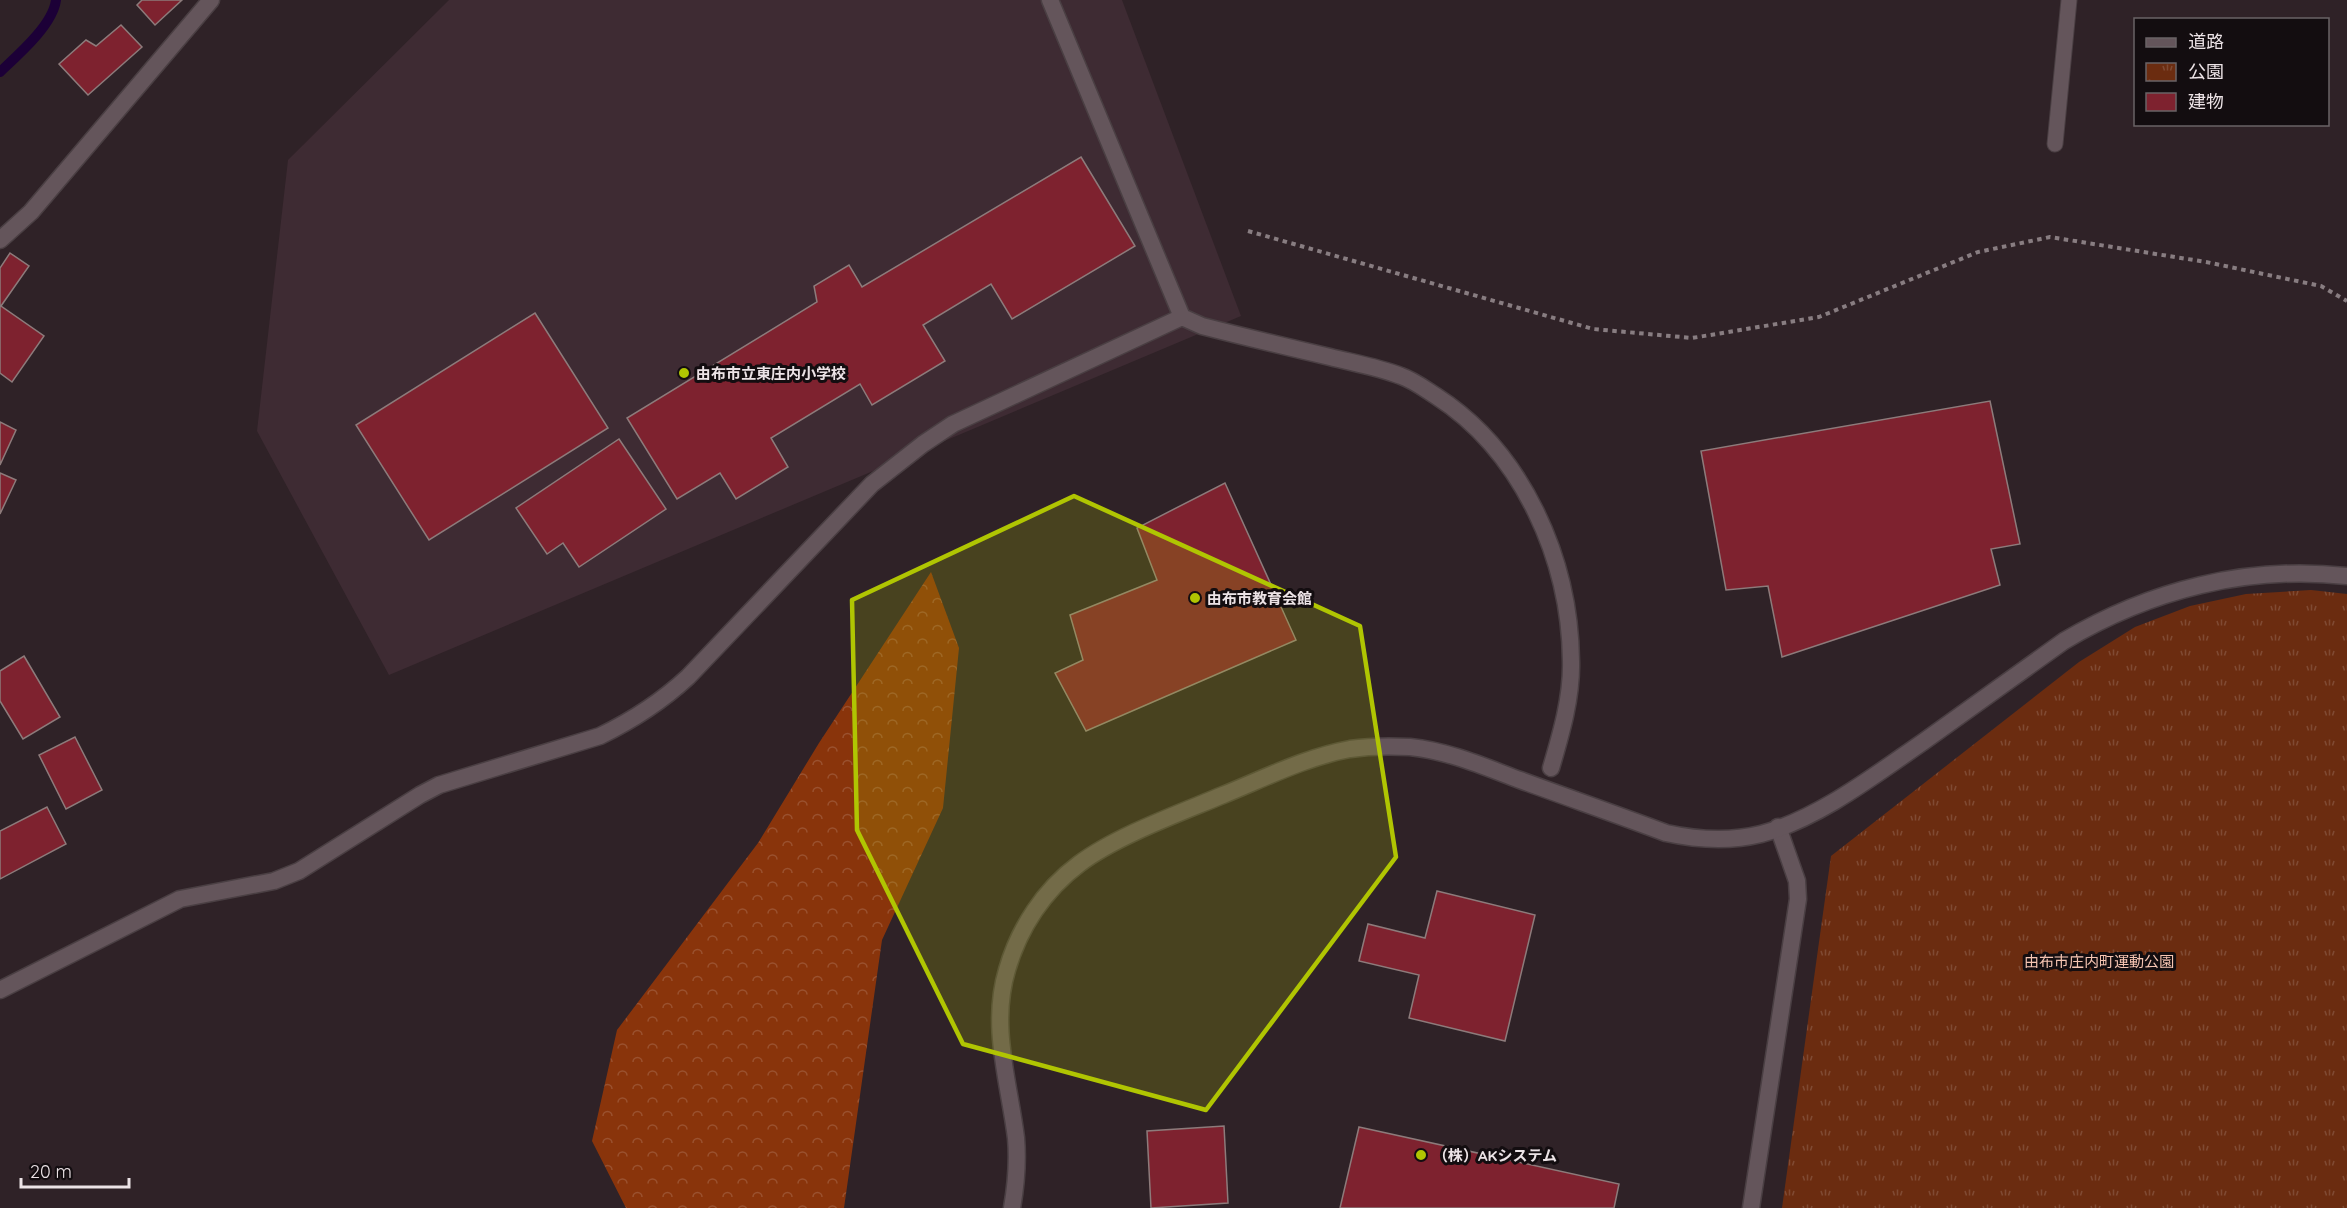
<svg xmlns="http://www.w3.org/2000/svg" width="2347" height="1208" viewBox="0 0 2347 1208" font-family="Quicksand,'Noto Sans JP',sans-serif">
<style>
.built{fill:#3e2b33}
.forest{fill:url(#forest-crowns)}
.park{fill:url(#park-tufts)}
.lines{fill:none;stroke-linecap:round;stroke-linejoin:round}
.stream{stroke:#1c0037;stroke-width:10}
.building{fill:#7e222f;stroke:#8d7b7b;stroke-width:1.5}
.service-casing{stroke:#4a3f43;stroke-width:17}
.minor-casing{stroke:#4a3f43;stroke-width:19}
.tertiary-casing{stroke:#4a3f43;stroke-width:19}
.path{stroke:#887d81;stroke-width:4;stroke-dasharray:4.5 4.5;stroke-linecap:butt}
.service{stroke:#64555b;stroke-width:15}
.minor{stroke:#64555b;stroke-width:16}
.tertiary{stroke:#64555b;stroke-width:16}
.marked{fill:#b0c502;fill-opacity:0.2;stroke:#b0c502;stroke-width:4.5;stroke-linejoin:round}
.poi-dot{fill:#b0c502;stroke:#130d10;stroke-width:2}
.labels{text-anchor:middle;dominant-baseline:central;stroke-width:6;stroke-linejoin:round;paint-order:stroke}
.poi-label{font-size:15px;font-weight:bold;fill:#ece3e6;stroke:#130d10;text-anchor:start}
.park-label{font-size:15px;fill:#f6c5b2;stroke:#130d10}
</style>
<defs>
<pattern id="forest-crowns" width="20" height="18" patternUnits="userSpaceOnUse" patternTransform="scale(1.5)"><rect width="20" height="18" fill="#89340b"/><path d="M2 6a3 3 0 1 1 6 0M12 15a3 3 0 1 1 6 0" fill="none" stroke="#9a512f"/></pattern>
<pattern id="park-tufts" width="24" height="20" patternUnits="userSpaceOnUse" patternTransform="scale(1.5)"><rect width="24" height="20" fill="#6b2c10"/><path d="M3 7l-1-3M5 7V3M7 7l1-3M15 17l-1-3M17 17v-4M19 17l1-3" fill="none" stroke="#804a33"/></pattern>
</defs>
<rect width="100%" height="100%" fill="#2f2227"/>
<path class="built" d="M449,0h673l119,316 -852,359 -132,-244 31,-271z"/>
<path class="forest" d="M931,572l28,76 -16,160 -61,132 -38,268h-218l-34,-67 25,-111 141,-187 61,-100z"/>
<path class="park" d="M2311,590l36,4v614h-565l49,-352 248,-194 56,-35 55,-21 56,-12z"/>
<g class="lines">
<path class="stream" d="M0,72c18,-17 53,-47 56,-72"/>
</g>
<path class="building" d="M142,0h40l-27,25 -18,-20z
M121,25l21,22 -54,48 -29,-31 27,-24 10,6z
M1081,157l54,89 -123,73 -21,-35 -68,41 22,36 -73,44 -12,-21 -89,54 17,29 -52,32 -16,-26 -43,26 -50,-81 190,-116 -3,-16 35,-21 13,22z
M10,253l19,13 -28,40 43,30 -32,46 -12,-9v-105z
M535,313l73,115 -179,112 -73,-115z
M1990,401l30,143 -29,5 9,36 -218,72 -14,-71 -42,4 -25,-139z
M0,422l16,8 -16,35z
M619,439l47,70 -87,58 -16,-24 -16,11 -31,-46z
M0,473l16,7 -16,34z
M1225,483l71,157 -210,91 -31,-58 28,-13 -13,-45 87,-35 -20,-52z
M24,656l36,61 -37,22 -23,-38v-30z
M75,737l27,53 -36,19 -27,-54z
M47,807l19,37 -66,35v-48z
M1437,891l98,24 -30,126 -96,-23 10,-43 -60,-14 9,-37 57,14z
M1224,1126l4,77 -77,5 -4,-77z
M1359,1127l260,57 -5,24h-274z"/>
<g class="lines">
<g class="service-casing">
<path id="service" d="M2055,144l14,-144"/>
</g>
<g class="minor-casing">
<path id="minor" d="M1050,0l132,317 20,9c43,11 85,21 128,31 24,6 48,10 71,19 12,4 24,13 35,20 87,56 134,164 135,265 1,36 -10,73 -20,107
M0,240l31,-28 180,-212
M0,990l180,-91 94,-18 25,-10 121,-76 19,-10 161,-49c33,-16 61,-34 88,-59l184,-193 51,-40 30,-20 229,-107
M1751,1208l47,-309 -1,-18 -19,-54"/>
</g>
<g class="tertiary-casing">
<path id="tertiary" d="M1012,1208c4,-23 6,-47 4,-70 -7,-56 -26,-112 -9,-168 12,-42 37,-80 72,-106 37,-28 101,-51 144,-69 42,-17 83,-38 127,-46 20,-3 40,-3 60,-2 39,4 75,20 110,33 49,18 98,35 146,53 32,7 63,9 95,1 57,-15 114,-59 162,-92 47,-34 94,-67 141,-101 86,-51 183,-76 283,-65"/>
</g>
<path class="path" d="M1248,231l345,98 99,9 127,-21 159,-65 72,-15 156,25 115,24 26,15"/>
<use href="#service" class="service"/>
<use href="#minor" class="minor"/>
<use href="#tertiary" class="tertiary"/>
</g>
<path class="marked" d="M1074,496l286,130 36,231 -190,253 -243,-66 -106,-214 -5,-230z"/>
<g class="poi-dot">
<circle cx="684" cy="373" r="6"/>
<circle cx="1195" cy="598" r="6"/>
<circle cx="1421" cy="1155" r="6"/>
</g>
<g class="labels">
<g class="poi-label">
<text x="696" y="373">由布市立東庄内小学校</text>
<text x="1207" y="598">由布市教育会館</text>
<text x="1433" y="1155">（株）AKシステム</text>
</g>
<g class="park-label">
<text x="2099" y="961">由布市庄内町運動公園</text>
</g>
</g>
<rect x="2134" y="18" width="195" height="108" fill="#130d10" stroke="#6a6366" stroke-width="1.5"/>
<rect x="2146" y="38" width="30" height="9" fill="#64555b" stroke="#6a6366" stroke-width="1.5"/>
<text x="2188" y="48" font-size="18" fill="#ece3e6">道路</text>
<rect x="2146" y="63" width="30" height="18" fill="url(#park-tufts)" stroke="#6a6366" stroke-width="1.5"/>
<text x="2188" y="78" font-size="18" fill="#ece3e6">公園</text>
<rect x="2146" y="93" width="30" height="18" fill="#7e222f" stroke="#6a6366" stroke-width="1.5"/>
<text x="2188" y="108" font-size="18" fill="#ece3e6">建物</text>
<path d="M21 1178v9h108v-9" fill="none" stroke="#ece3e6" stroke-width="3"/>
<text x="30" y="1178" font-size="18" fill="#ece3e6" stroke="#130d10" stroke-width="4.5" paint-order="stroke">20 m</text>
</svg>
